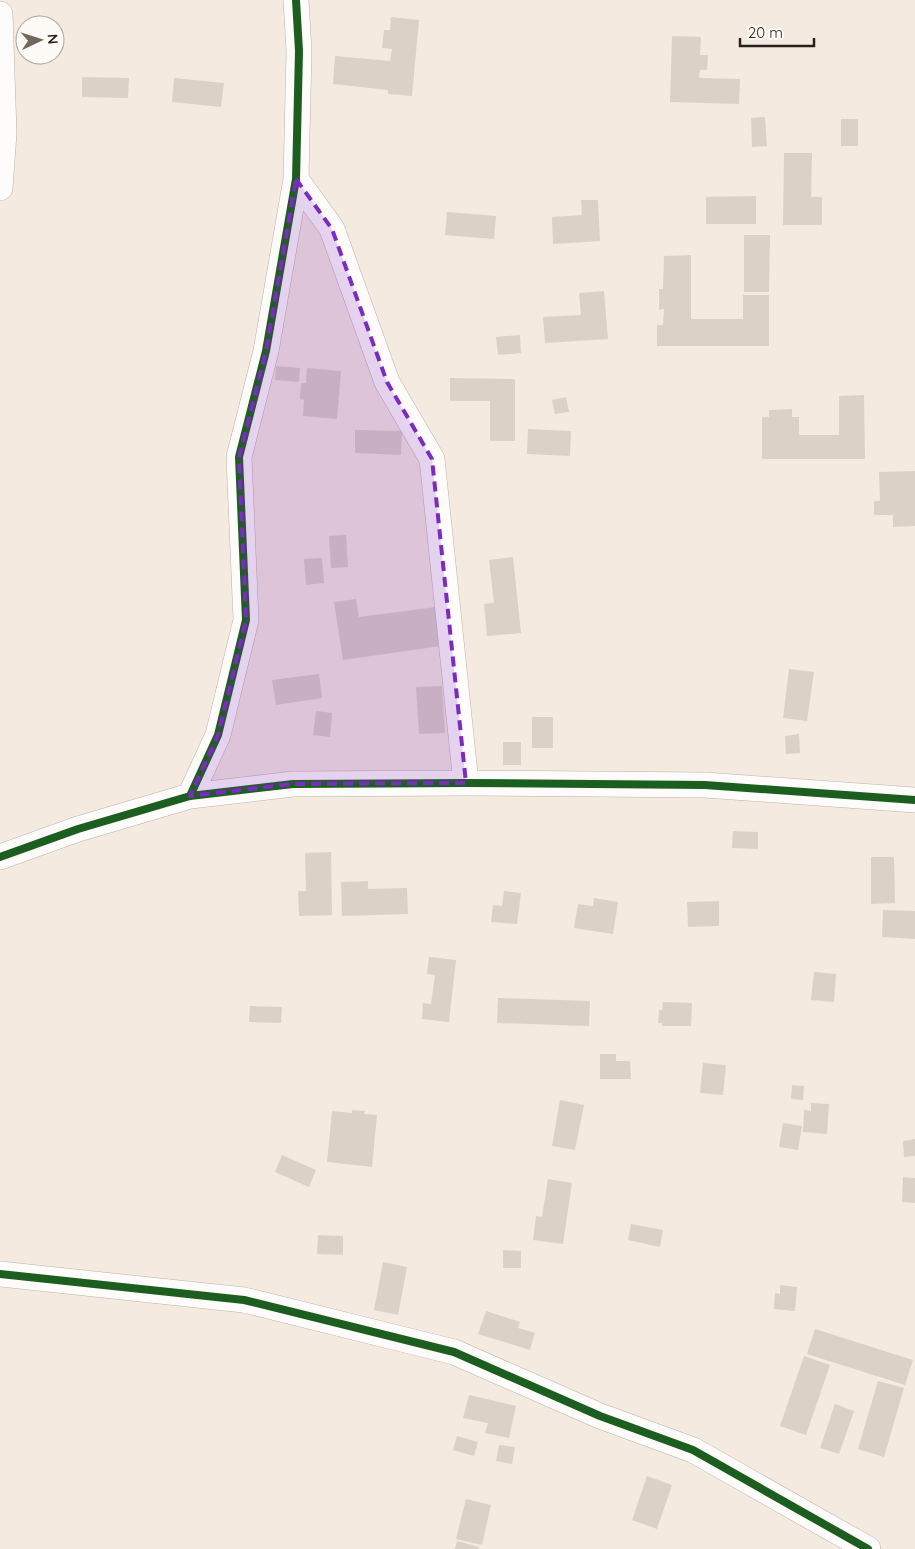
<svg xmlns="http://www.w3.org/2000/svg" width="915" height="1549" viewBox="0 0 915 1549" font-family="Quicksand,sans-serif">
<style>
.building{fill:#dbd1c6}
.lines{fill:none;stroke-linecap:round;stroke-linejoin:round}
.minor-casing{stroke:#bab2aa;stroke-width:26}
.minor{stroke:#fefcfa;stroke-width:25}
.cycleway-casing{stroke:#fefaf6;stroke-width:11}
.cycleway{stroke:#1b5e20;stroke-width:8}
.marked{fill:#7b2cbf;fill-opacity:0.2;stroke:#7b2cbf;stroke-width:4;stroke-dasharray:10 6;stroke-linejoin:round}
</style>
<rect width="100%" height="100%" fill="#f5eadf"/>
<path class="building" d="M391,17l28,3 -7,76 -24,-2v-4l-55,-6 2,-28 55,5 2,-12 -10,-1 2,-18h6z
M672,36l29,1 -1,18h8l-1,15h-7l-1,8 41,1 -1,25 -69,-2z
M82,77l47,1 -1,20 -46,-1z
M174,78l50,5 -3,24 -49,-5z
M765,117l2,29 -15,1 -1,-29z
M841,119h17v27h-17z
M784,153h28l-1,44h11v28h-39z
M756,196v28h-50v-27z
M581,200h17l2,41 -47,3 -1,-27 30,-2z
M447,212l49,4 -2,23 -49,-4z
M744,235h26l-1,57h-25z
M691,255v64h52v-24h26v51h-112v-21h6l1,-16 -5,1v-21h4l1,-33z
M604,291l4,48 -63,4 -2,-26 38,-2 -2,-22z
M520,335l1,18 -23,2 -2,-18z
M276,366l24,2 -1,14 -24,-2z
M307,368l34,3 -4,48 -34,-3 1,-16 -4,-1 1,-16h5z
M450,378l65,1v62h-25v-40h-40z
M864,395l1,64h-103v-42h7v-7l23,-1v8h7v18h40v-39z
M566,397l3,15 -14,2 -3,-14z
M528,429l43,2 -1,25 -43,-2z
M355,430l47,1 -1,24 -46,-2z
M915,471v55l-22,1v-12h-19v-14h6l-1,-29z
M346,535l2,32 -17,1 -2,-32z
M513,557l8,76 -34,3 -3,-32 10,-1 -5,-43z
M322,558l2,25 -18,2 -2,-26z
M356,599l3,18 77,-10 5,39 -98,14 -9,-58z
M789,669l25,3 -7,49 -24,-3z
M319,674l3,24 -46,7 -4,-25z
M442,686l3,47 -26,1 -3,-47z
M316,711l16,2 -2,24 -17,-2z
M532,717h21v31h-21z
M799,734l1,19 -14,1 -1,-18z
M503,742h18v23h-18z
M733,831l25,1v17l-26,-1z
M331,852l1,63 -33,1 -1,-25h8l-1,-38z
M871,857h23l1,46 -24,1z
M368,881v8l39,-1 1,26 -66,2 -1,-34z
M504,891l17,2 -4,31 -26,-2 2,-17 9,1z
M594,898l24,4 -5,32 -39,-6 4,-24 15,2z
M719,901v25l-31,1 -1,-25z
M883,910l32,1v28l-33,-2z
M429,957l27,3 -7,62 -27,-3 1,-16 8,1 4,-29 -8,-1z
M814,972l22,2 -2,28 -23,-2z
M498,998l92,3 -1,25 -92,-3z
M663,1002l29,1 -1,23h-29v-3h-4l1,-13h3z
M250,1006l32,1 -1,16 -32,-1z
M600,1054h16v7h14l1,18h-31z
M703,1063l23,2 -3,30 -23,-2z
M792,1085l12,1 -1,14 -12,-1z
M560,1100l24,5 -9,45 -23,-4z
M811,1103l18,1 -2,30 -24,-2 1,-22 7,1z
M352,1110l13,1 -1,3 13,1 -5,52 -45,-5 5,-51 20,2z
M783,1123l19,3 -4,24 -19,-3z
M915,1139v17l-11,1 -1,-16z
M282,1155l34,15 -7,17 -34,-15z
M903,1177l12,1v25l-13,-1z
M548,1179l24,4 -9,61 -30,-4 3,-24 6,1z
M631,1224l32,6 -3,17 -32,-7z
M318,1235l25,1v19l-26,-1z
M503,1250l18,1v17h-18z
M383,1262l24,5 -9,48 -24,-5z
M780,1285l17,2 -2,24 -21,-2 1,-16 5,1z
M486,1311l34,11 -2,6 17,5 -5,17 -52,-16z
M815,1329l98,31 -8,25 -98,-31z
M804,1356l26,9 -24,70 -26,-9z
M878,1381l26,7 -20,69 -26,-8z
M469,1395l47,11 -7,32 -24,-5 3,-10 -25,-5z
M835,1404l19,7 -15,43 -19,-6z
M457,1436l21,6 -4,14 -21,-6z
M499,1445l16,2 -3,17 -16,-3z
M647,1476l25,9 -15,44 -25,-9z
M466,1499l25,6 -9,40 -26,-6z
M457,1541l22,6 -1,2h-23z"/>
<g class="lines">
<g class="minor-casing">
<path id="minor" d="M0,14l4,119 -4,55
M296,179l36,50 55,153 45,77 34,324
M190,796l28,-61 28,-115 -7,-163 27,-106 30,-172 3,-128 -3,-51
M0,857l78,-28 112,-33 103,-12 173,-1 239,2 210,15
M0,1274l244,26 210,52 146,64 93,34 175,99"/>
</g>
<use href="#minor" class="minor"/>
<g class="cycleway-casing">
<path id="cycleway" d="M190,796l28,-61 28,-115 -7,-163 27,-106 30,-172 3,-128 -3,-51
M0,857l78,-28 112,-33 103,-12 173,-1 239,2 210,15
M0,1274l244,26 210,52 146,64 93,34 175,99"/>
</g>
<use href="#cycleway" class="cycleway"/>
</g>
<path class="marked" d="M296,179l36,50 55,153 45,77 34,324 -173,1 -103,12 28,-61 28,-115 -7,-163 27,-106z"/>
<g transform="translate(40 40) rotate(86)"><circle r="24" fill="#fefaf6" stroke="#a8a39e"/>
<path d="M0-4L9 19L0 12L-9 19Z" fill="#70675f"/>
<text y="-8" font-size="14" font-weight="bold" text-anchor="middle" fill="#28211a">N</text>
</g>
<path d="M740 38v8h74v-8" fill="none" stroke="#28211a" stroke-width="2.5"/>
<text x="748" y="38" font-size="15" fill="#28211a" stroke="#fefaf6" stroke-width="4" paint-order="stroke">20 m</text>
</svg>
